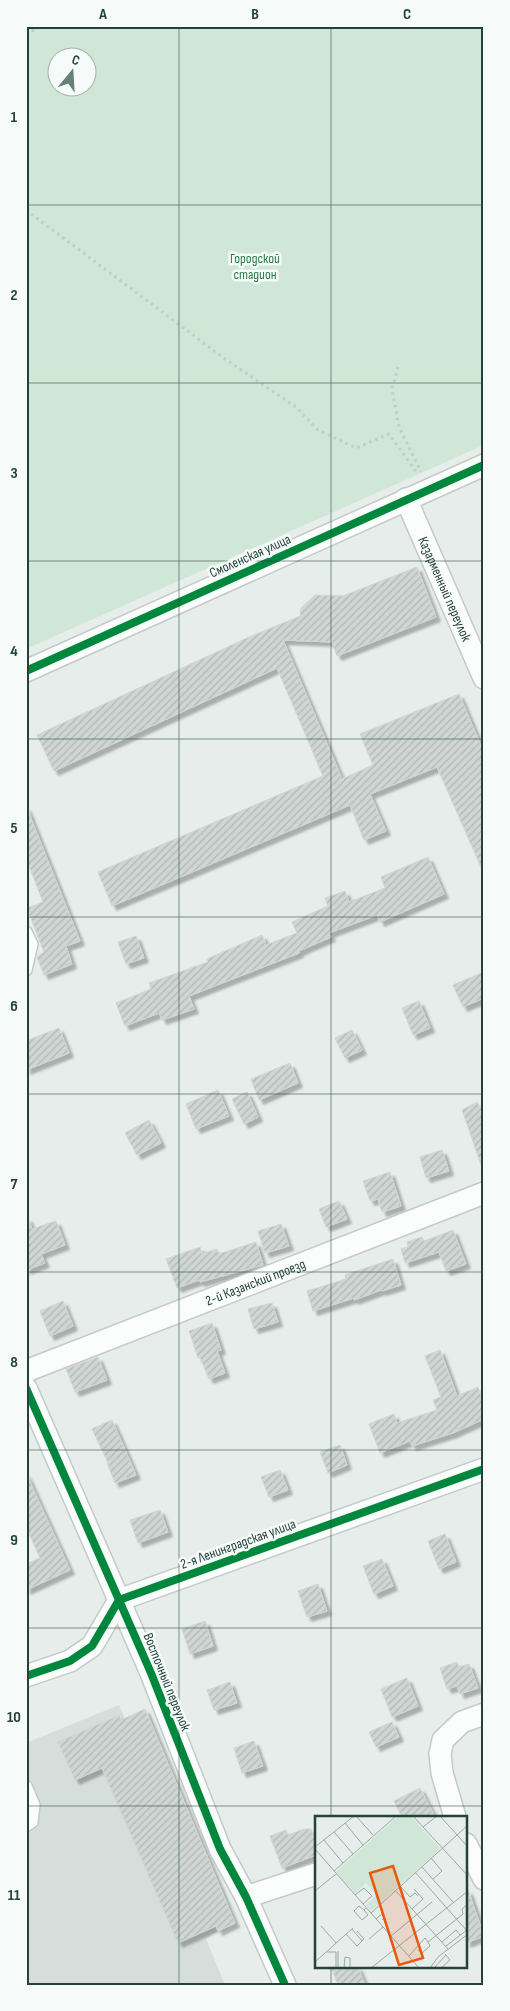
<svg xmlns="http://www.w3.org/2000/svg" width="510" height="2011" viewBox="0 0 510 2011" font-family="'Sofia Sans Condensed',sans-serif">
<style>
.built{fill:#d5deda}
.park{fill:#d0e6d7;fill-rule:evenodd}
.building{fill:url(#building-hatch);stroke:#d0d6d3;filter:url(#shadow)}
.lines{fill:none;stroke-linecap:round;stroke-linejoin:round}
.service-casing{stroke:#c4cac7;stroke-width:14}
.minor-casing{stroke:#c4cac7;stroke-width:24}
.path{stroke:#c2ccca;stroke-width:3;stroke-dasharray:2.5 4;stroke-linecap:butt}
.service{stroke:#fbfcfc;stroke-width:11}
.minor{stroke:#fbfcfc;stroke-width:21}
.cycleway-casing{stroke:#f6fbf9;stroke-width:11}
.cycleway{stroke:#00873e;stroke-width:8}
.grid{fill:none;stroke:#23423a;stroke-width:1;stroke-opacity:0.55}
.labels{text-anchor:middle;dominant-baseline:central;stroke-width:5;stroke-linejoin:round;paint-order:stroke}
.park-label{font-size:14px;fill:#2b7b49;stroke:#f6fbf9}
.street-label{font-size:14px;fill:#23423a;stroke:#f6fbf9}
.inset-road{fill:none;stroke:#99a9a4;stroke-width:1}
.view{fill:#e8590c;fill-opacity:0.15;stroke:#e8590c;stroke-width:2.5}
.inset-edge{fill:none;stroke:#23423a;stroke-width:2.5}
.neatline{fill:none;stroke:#23423a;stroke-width:2}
.grid-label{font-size:16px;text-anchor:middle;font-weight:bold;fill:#23423a}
</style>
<defs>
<pattern id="building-hatch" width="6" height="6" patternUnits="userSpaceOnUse" patternTransform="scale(1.25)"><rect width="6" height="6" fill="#cfd6d3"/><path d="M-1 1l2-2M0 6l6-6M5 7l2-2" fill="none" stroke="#b1b9b6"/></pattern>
<filter id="shadow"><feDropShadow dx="4.5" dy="4.5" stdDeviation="1" flood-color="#0004"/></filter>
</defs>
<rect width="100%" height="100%" fill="#e7edea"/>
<path class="built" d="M119,1705l98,226 -11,8 19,46h-199v-242z"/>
<path class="park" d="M26,26h458v419l-458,204zM58,58h30v30h-30z"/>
<path class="building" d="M417,567l19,50 -99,39 -5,-14 -49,-2 59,139 31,-14 -13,-31 99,-40 25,59v121l-47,-107 -67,27 16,37 -22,9 -14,-35 -238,101 -14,-34 225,-96 -46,-108 -223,103 -17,-36 210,-97 53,-22 1,-8 14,-13 28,1z
M26,806l54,135 -14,5 6,18 -28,11 -7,-18 7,-5 -17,-44 16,-6 -17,-44z
M428,857l16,37 -64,28 -3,-7 -48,18 2,4 -32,14v2l-110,43 5,13 -32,11 -3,-7 -34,13 -9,-23 35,-14 -2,-6 59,-21 -1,-3 55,-24 4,10 31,-12 -5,-11 36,-16 -3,-8 20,-7 4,11 36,-14 -4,-11z
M136,936l8,22 -18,6 -8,-22z
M484,972v26l-21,9 -10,-22z
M419,1001l11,27 -17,7 -11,-27z
M59,1028l10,25 -43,17v-29z
M352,1030l10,20 -17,8 -10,-20z
M290,1063l8,20 -39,17 -8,-21z
M218,1090l11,26 -33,13 -10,-25z
M247,1092l11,25 -14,7 -12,-25z
M477,1102l7,12v50l-3,1 -19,-55z
M149,1120l12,23 -24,12 -12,-22z
M442,1150l7,21 -23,7 -6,-21z
M390,1172l11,34 -19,6 -4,-13 -8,2 -7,-20z
M339,1201l8,18 -21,8 -7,-18z
M26,1218h2l4,11 24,-8 9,24 -24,9 4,9 -19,7z
M281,1224l8,22 -24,7 -7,-22z
M453,1230l13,34 -20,7 -7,-19 -34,11 -4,-14 7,-2 -1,-5 15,-5 2,4z
M256,1242l7,23 -63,17 -1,-2 -22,8 -11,-29 34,-12 2,7 15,-5 2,5z
M393,1259l8,26 -19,6 -1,-1 -27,10v-2l-41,13 -6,-20 39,-12 -1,-4z
M63,1301l10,25 -23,10 -10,-25z
M272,1303l6,19 -24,7 -6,-20z
M212,1323l9,27 -4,1 8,22 -16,6 -9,-22 -2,1 -9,-27z
M440,1350l17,46 21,-9 6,16v16l-31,14 -41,13 -2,-5 -30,12 -11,-29 25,-10 3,9 40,-13 -4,-10 8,-3 -16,-41z
M98,1357l9,23 -32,12 -9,-23z
M112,1420l24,55 -21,8 -8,-20h1l-16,-34z
M340,1445l7,20 -19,8 -8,-21z
M280,1470l8,20 -19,7 -8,-20z
M26,1473l44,97 -44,20v-26l14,-6 -14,-31z
M160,1510l8,22 -30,11 -8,-23z
M445,1534l11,28 -17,7 -11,-28z
M382,1559l11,27 -19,8 -11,-28z
M318,1584l9,27 -20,6 -9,-26z
M205,1621l8,25 -23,8 -8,-25z
M457,1662l2,5 10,-3 9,24 -18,6 -3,-8 -10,3 -7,-21z
M407,1678l11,28 -26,11 -11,-28z
M230,1682l7,21 -23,7 -7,-20z
M145,1709l90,214 -17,8 -2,-5 -38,17 -76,-175 -27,12 -17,-38 61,-27 2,5z
M392,1722l7,15 -23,10 -7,-15z
M254,1741l9,25 -21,7 -8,-25z
M420,1788l15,29h-33l-8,-16z
M304,1829h7l5,14v12l-34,13 -12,-32 16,-6 2,5z
M468,1890l16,46 -18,7v-52z
M331,1967h27l7,18h-27z"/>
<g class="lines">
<g class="service-casing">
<path id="service" d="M26,932l6,12 -6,26
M26,1786l8,19 -2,17 -6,4"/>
</g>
<g class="minor-casing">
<g id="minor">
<path id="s1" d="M406,499l78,179"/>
<path d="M26,671l458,-206"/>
<path id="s2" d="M26,1371l458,-178"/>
<path d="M26,1388l125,285 69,176 26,48 39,88"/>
<path d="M26,1676l44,-15 22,-15 27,-46 365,-131"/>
<path d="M455,1817l-13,-44 -2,-19 3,-14 19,-18 22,-8"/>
<path d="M466,1844l18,35"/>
<path d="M246,1897l70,-23"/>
</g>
</g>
<path class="path" d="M26,34l16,-8
M26,210l199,149 71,48 22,23 38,18 33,-14 29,40
M398,367l-6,22 7,38 22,45"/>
<use href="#service" class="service"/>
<use href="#minor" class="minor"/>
<g class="cycleway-casing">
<path id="cycleway" d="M26,671l458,-206
M26,1388l125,285 69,176 26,48 39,88
M26,1676l44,-15 22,-15 27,-46 365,-131"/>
</g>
<use href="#cycleway" class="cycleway"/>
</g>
<path class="grid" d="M179,26v1959M331,26v1791M26,205h458M26,383h458M26,561h458M26,739h458M26,917h458M26,1094h458M26,1272h458M26,1450h458M26,1628h458M26,1806h458M331,1967v18"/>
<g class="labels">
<g class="park-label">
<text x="255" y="258">Городской<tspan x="255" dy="16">стадион</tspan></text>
</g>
<g class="street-label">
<text transform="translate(250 556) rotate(-24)">Смоленская улица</text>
<text stroke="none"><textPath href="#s1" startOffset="98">Казарменный переулок</textPath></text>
<text stroke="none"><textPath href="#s2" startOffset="246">2-й Казанский проезд</textPath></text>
<text transform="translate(238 1544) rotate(-20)">2-я Ленинградская улица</text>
<text transform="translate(167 1682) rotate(68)">Восточный переулок</text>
</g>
</g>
<g transform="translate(315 1816)">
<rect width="152" height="152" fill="#e7edea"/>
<path d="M83,0h13l29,33 -69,62 -5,-6 10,-10 -10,-12 -11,10 -19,-21z" fill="#d0e6d7"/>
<path class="inset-road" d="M41,0l17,19M98,0l55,60M125,0l28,31M30,7l18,22M108,11l14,-11M19,16l19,22M9,24l19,23M0,31l39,-31M0,33l104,119M116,42l11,13 -9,8M107,51l31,35M19,55l62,-55M100,56l53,60M85,70l10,11 5,-4 3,3M80,74l53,59M0,75l21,-17M40,79l9,-7 8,8 -9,8M97,93l11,-10 -9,-10M49,94l-5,-4 -5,5 8,9 6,-5 -4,-5 2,-2M56,97l97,-88M61,103l6,-5 3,3 -3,3M6,110l15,17M37,113l10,12M31,118l11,12 7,-7 -7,-8M76,120l41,-34M54,123l14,-12M127,126l14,-12 4,5M131,130l21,-16M103,134l4,3 8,-7 -2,-4M12,136h9v16M94,140l16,-18 3,4 35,-28 -1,-5 6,-5M0,146l38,-34M23,152v-17M29,152l1,-11 5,1v10M56,152l97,-77M115,152l8,-11 30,-23M119,152l12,-13M126,152l9,-8 -5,-6"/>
<path class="view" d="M78,50l30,92 -24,7 -29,-92z"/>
<rect width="152" height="152" class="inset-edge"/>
</g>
<rect width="510" height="2011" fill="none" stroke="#f6fbf9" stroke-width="55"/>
<g transform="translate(72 72) rotate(18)"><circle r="24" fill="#f6fbf9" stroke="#a2b1ad"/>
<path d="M0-4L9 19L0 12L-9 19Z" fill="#687e78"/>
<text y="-8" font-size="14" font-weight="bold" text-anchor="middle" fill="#23423a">С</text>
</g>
<rect x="28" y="28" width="454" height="1956" class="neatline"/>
<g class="grid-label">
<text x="103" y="19">A</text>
<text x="255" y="19">B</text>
<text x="407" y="19">C</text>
<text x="14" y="122">1</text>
<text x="14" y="300">2</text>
<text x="14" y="478">3</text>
<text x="14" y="656">4</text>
<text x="14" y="833">5</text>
<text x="14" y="1011">6</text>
<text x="14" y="1189">7</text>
<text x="14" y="1367">8</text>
<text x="14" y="1545">9</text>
<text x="14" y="1722">10</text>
<text x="14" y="1900">11</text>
</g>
</svg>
